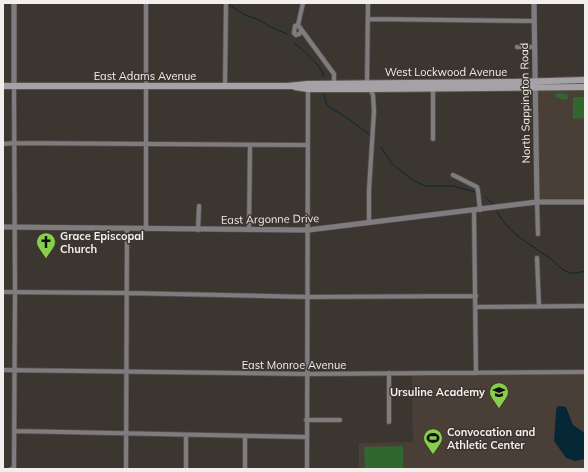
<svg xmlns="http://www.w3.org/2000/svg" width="588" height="472" viewBox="0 0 588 472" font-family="Mulish,sans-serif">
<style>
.built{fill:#4a3f36}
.green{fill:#31662e}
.water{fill:#062736}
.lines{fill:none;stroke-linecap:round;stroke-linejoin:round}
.stream{stroke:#062736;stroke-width:1}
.minor-casing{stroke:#59534f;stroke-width:5.5}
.tertiary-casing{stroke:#59534f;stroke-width:6}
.secondary-casing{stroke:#59534f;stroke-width:8}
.minor{stroke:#7e7c7f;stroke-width:4}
.tertiary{stroke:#7e7c7f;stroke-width:5}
.secondary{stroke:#a5a2a7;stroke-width:6}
.labels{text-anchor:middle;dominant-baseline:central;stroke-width:3;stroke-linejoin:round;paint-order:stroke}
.street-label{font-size:11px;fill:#f2eeeb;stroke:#3c3631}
.poi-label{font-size:11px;font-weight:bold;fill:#f2eeeb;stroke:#3c3631;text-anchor:start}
</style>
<rect width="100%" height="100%" fill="#3c3631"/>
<path class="built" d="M585,89v111h-44l-2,-1 -1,-108z
M585,374v95h-226v-26l54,-1 -1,-66z"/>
<path class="green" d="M556,93l11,1 1,4 -2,2 -11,-3z
M573,97h12v21l-12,1z
M403,446v23h-38l-1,-22z"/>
<path class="water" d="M560,406l6,1 7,18 12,8v26l-10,2 -9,-3 -12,-17 2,-30 1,-4z"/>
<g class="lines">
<path class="stream" d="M229,5l16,10 14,5 10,6 18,8
M294,43c9,7 27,22 30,33
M324,95l2,7 2,4 22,14 20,15
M381,147l11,17 22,17 12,5h27l22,6
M485,197l8,7
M497,212c11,21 34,33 53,46 6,5 12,13 20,15 5,1 10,-1 15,-2"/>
<g class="minor-casing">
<path id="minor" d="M303,3l-5,22 36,49v9
M368,3l-1,80 6,12 1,16 -5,79v32
M368,19l166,2
M298,25l-3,1 -1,7 2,2 3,-1 3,-3
M517,47h17
M225,86l1,-83
M433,86v53
M3,144l11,-1 294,2
M453,175l24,12 1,4 2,19
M537,202l1,32
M474,211l2,162
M146,228v-225
M198,230l1,-24
M249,230l1,-85
M537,258l2,48
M3,292l124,1 180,4 169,-1
M476,307l109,-1
M3,370l303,4 279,-2
M389,373v49
M306,420h34
M14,431l293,6
M186,435v34
M11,469l3,-1 1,-176 -1,-206
M126,469l1,-240
M245,469v-33
M307,469l1,-382"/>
</g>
<g class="tertiary-casing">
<path id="tertiary" d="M14,3v83
M534,3l3,199
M3,227l305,3 229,-28h48"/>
</g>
<g class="secondary-casing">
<path id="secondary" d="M3,86h284l21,-2 207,-2 70,-2
M295,87l13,2h63l214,-2"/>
</g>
<use href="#minor" class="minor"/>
<use href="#tertiary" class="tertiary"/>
<use href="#secondary" class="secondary"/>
</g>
<defs>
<g id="church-pin" transform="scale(1)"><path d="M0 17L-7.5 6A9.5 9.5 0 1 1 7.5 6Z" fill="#87cf4b" stroke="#3c3631"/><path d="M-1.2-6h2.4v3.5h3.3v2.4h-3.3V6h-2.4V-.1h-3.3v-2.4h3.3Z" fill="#111"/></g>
<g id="school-pin" transform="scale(1)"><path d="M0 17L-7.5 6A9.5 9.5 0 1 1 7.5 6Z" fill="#87cf4b" stroke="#3c3631"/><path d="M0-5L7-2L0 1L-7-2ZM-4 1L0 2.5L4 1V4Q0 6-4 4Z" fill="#111"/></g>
<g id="stadium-pin" transform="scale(1)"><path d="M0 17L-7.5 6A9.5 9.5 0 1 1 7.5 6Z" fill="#87cf4b" stroke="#3c3631"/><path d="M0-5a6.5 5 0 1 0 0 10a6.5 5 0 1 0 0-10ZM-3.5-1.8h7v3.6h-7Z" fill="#111"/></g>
</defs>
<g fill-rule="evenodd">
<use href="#church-pin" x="46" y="242"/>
<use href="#school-pin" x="499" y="392"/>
<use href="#stadium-pin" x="433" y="438"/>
</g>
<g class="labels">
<g class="street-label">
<text x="446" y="72">West Lockwood Avenue</text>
<text x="145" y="76">East Adams Avenue</text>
<text transform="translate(525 103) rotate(-91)">North Sappington Road</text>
<text transform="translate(270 219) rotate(-1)">East Argonne Drive</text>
<text x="294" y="365">East Monroe Avenue</text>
</g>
<g class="poi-label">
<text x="60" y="236">Grace Episcopal<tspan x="60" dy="13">Church</tspan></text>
<text x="485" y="392" text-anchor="end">Ursuline Academy</text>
<text x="447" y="432">Convocation and<tspan x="447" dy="13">Athletic Center</tspan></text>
</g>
</g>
<rect width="588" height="472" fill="none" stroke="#f2eeeb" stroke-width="8"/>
</svg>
